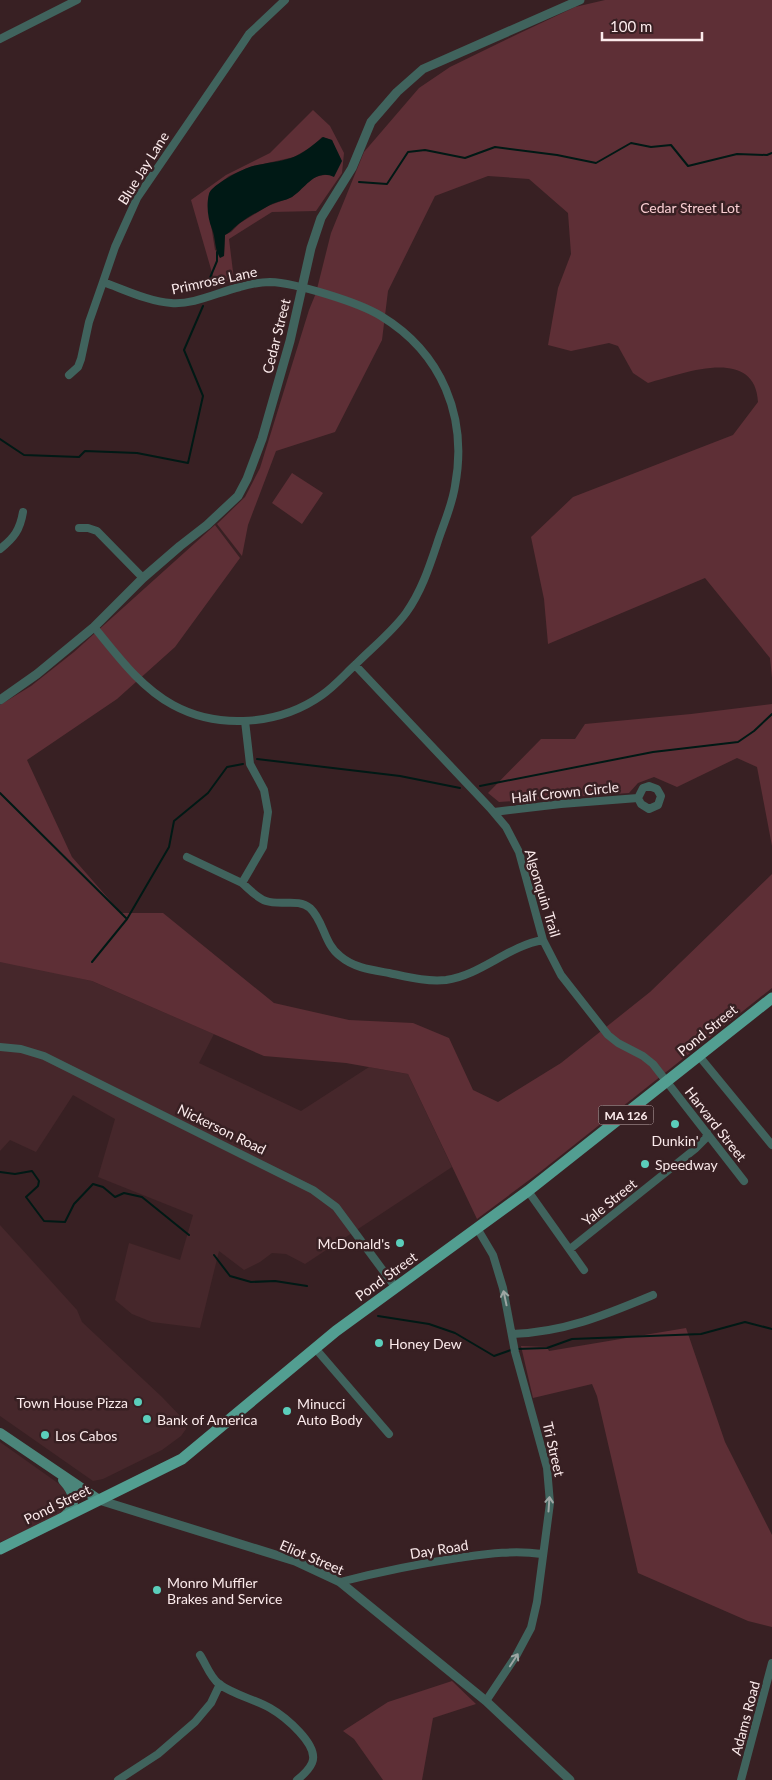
<svg xmlns="http://www.w3.org/2000/svg" width="772" height="1780" viewBox="0 0 772 1780" font-family="Lato,sans-serif">
<style>
.built{fill:#46272b}
.green{fill:#5e2f36;fill-rule:evenodd}
.water{fill:#001915}
.lines{fill:none;stroke-linecap:round;stroke-linejoin:round}
.stream{stroke:#001915;stroke-width:2}
.minor{stroke:#40635d;stroke-width:8}
.tertiary{stroke:#40635d;stroke-width:9}
.secondary{stroke:#4b857a;stroke-width:10}
.primary{stroke:#529e91;stroke-width:11}
.oneway{stroke:#9ea6a4}
.poi-dot{fill:#5bcebb;stroke:#382023;stroke-width:2}
.labels{text-anchor:middle;dominant-baseline:central;stroke-width:5;stroke-linejoin:round;paint-order:stroke}
.shield{fill:#382023;stroke:#c0adaf;stroke-width:1}
.shield-label{font-size:12px;font-weight:bold;fill:#fbeaeb}
.street-label{font-size:14px;fill:#fbeaeb;stroke:#382023}
.park-label{font-size:14px;fill:#f9ced2;stroke:#382023}
.poi-label{font-size:14px;fill:#fbeaeb;stroke:#382023;text-anchor:start}
</style>
<rect width="100%" height="100%" fill="#382023"/>
<path class="built" d="M0,960l92,21 122,53 -15,29 102,48 68,-44 39,7 44,93 -147,97 -19,-10 -14,-1 -12,9 -16,8 -25,-19 -19,77 -48,-6 -20,-8 -17,-14 14,-57 51,17 13,-45 -95,-38 17,-58 -42,-24 -37,57 -26,-12 -10,11z
M0,1225l77,85 5,12 80,75 23,24 1,8 -5,7 -19,14 -59,29 -10,2 -93,-65z
M0,1442l62,44 4,6 2,13 -5,8 -34,18 -29,11z"/>
<path class="green" d="M605,0h167v678l-2,-20 -65,-80 -157,66 -4,-45 -13,-62 42,-40 160,-62 25,-33c-3,-57 -76,-28 -110,-19l-15,-10 -15,-27 -9,-3 -38,8 -23,-6 10,-57 13,-34 -3,-41 -39,-34 -41,-3 -53,20 -47,95 -6,49 -47,92 -59,19 -28,74 -6,31 -25,-32 28,-27 15,-29 49,-158 7,-17 15,-60 33,-81 55,-64 31,-21 70,-34 55,-26z
M313,110l17,16 14,27 -2,20 -26,38 -44,1 -43,27 5,41 -19,3 -24,-83 35,-25 44,-22zM322,137l10,3 7,19 -9,15 -11,2 -8,3 -19,18 -24,9 -28,17 -9,9 -6,3 -1,21 -9,-6 -7,-44 1,-12 2,-4 18,-14 21,-9 44,-10 19,-11z
M292,473l31,20 -21,31 -30,-21z
M215,525l25,33 -65,89 -58,52 -90,61 45,97 49,56h42l111,90 75,17 64,3 36,15 24,52 25,12 63,-39 89,-71 122,-118v114l-232,184 -63,47 -69,-145 -62,-11 -82,-7 -172,-75 -92,-19v-257l31,-19 43,-34z
M772,704v142l-15,-79 -20,-9 -60,29 -23,-10 -16,6 -9,10 -130,9 -11,-9 53,-54h34l10,-15 106,-10z
M686,1328l39,114 47,93v92l-24,-6 -110,-48 -41,-177 -5,-12 -59,14 -12,-52 26,1 2,4z
M452,1681l24,23 -43,14 -11,62h-39l-29,-41 -11,-8 45,-29z"/>
<path class="water" d="M323,137l9,3 10,21 -8,16c-19,-9 -29,12 -42,20 -7,4 -15,4 -22,8 -10,6 -21,11 -30,18 -6,4 -9,9 -15,12l-1,21 -4,2c-6,-10 -4,-19 -8,-29 -4,-10 -6,-24 -3,-35 2,-9 35,-26 44,-28 12,-3 26,-4 38,-8 12,-4 22,-13 32,-21z"/>
<g class="lines">
<path class="stream" d="M359,182l28,2 21,-32 17,-2 40,8 30,-11 62,8 39,8 35,-20 20,4 20,-2 17,21 49,-12 30,1 5,-2
M207,285l10,-24v-9
M0,439l24,16 55,2 6,-6 52,2 51,10 15,-67 -19,-46 19,-44
M257,759l143,17 60,12
M480,786l173,-34 85,-10 16,-11 18,-17
M0,793l126,125
M92,962l35,-43 42,-72 5,-26 34,-28 19,-26 16,-3
M0,1172l15,2 17,-3 7,10 -1,5 -12,11 18,24 21,1 9,-18 19,-20 10,3 12,10 9,-4 18,4 47,38
M214,1255l16,21 21,6 24,-1 32,5
M378,1316l51,8 26,9 39,23 17,-6
M516,1349l31,-1 25,-9 129,-5 44,-12 27,7"/>
<path class="minor" d="M0,39l77,-39
M69,375l9,-8 3,-8 8,-37 14,-40 12,-35 22,-49 104,-152 8,-12 36,-34
M79,528h9l9,3 46,47
M0,549c14,-11 20,-19 23,-37
M94,627c23,28 46,60 79,78 46,25 107,20 149,-10 13,-9 23,-21 34,-31 17,-17 36,-32 50,-51 15,-21 23,-45 31,-69 6,-19 15,-38 18,-58 13,-69 -13,-133 -74,-170 -23,-14 -85,-33 -111,-34 -11,0 -20,2 -30,5 -22,5 -46,18 -69,16 -21,-1 -48,-14 -68,-21
M355,665l135,143 16,19 13,25 24,88 18,35 47,60 10,8 25,13 10,8 91,117
M494,812l67,-8 77,-6 3,6 8,5 9,-4 3,-9 -4,-7 -8,-3 -6,2 -5,10
M187,857l55,26 21,-36 5,-35 -4,-22 -14,-26 -5,-43
M242,883c7,6 15,15 24,18 15,5 32,-3 44,7 14,13 14,36 30,48 14,12 32,14 49,17 19,4 38,9 57,7 35,-5 62,-34 97,-40
M0,1047l21,2 23,7 269,134 23,17 60,81
M699,1056l73,89
M528,1191l56,79
M477,1228l16,27 10,33 12,64 32,116 3,35 -13,99 -6,26 -15,28 -30,45
M570,1249l125,-100 11,-11 1,-5
M512,1334c53,-2 93,-19 141,-39
M315,1348l74,86
M340,1582c39,-10 78,-18 118,-24 29,-4 54,-8 84,-4
M200,1655c6,9 10,22 19,29 15,11 35,15 51,24 14,8 50,37 42,55 -3,7 -10,13 -15,17
M118,1780l40,-26 37,-32 16,-19 9,-19
M741,1780l31,-117"/>
<path class="tertiary" d="M0,700l37,-26 57,-47 49,-49 37,-32 27,-21 31,-29 9,-17 15,-40 28,-98 21,-93 10,-30 31,-50 19,-46 26,-30 26,-23 157,-69
M99,1500l196,61 45,21 146,119 84,79"/>
<path class="secondary" d="M0,1433l99,67
M63,1480c11,12 15,24 2,36"/>
<path class="primary" d="M0,1549l182,-90 154,-128 192,-140 244,-193"/>
</g>
<defs><path id="oneway-shaft" d="M-6 0H5M1.5-3L5.5 0L1.5 3" fill="none" stroke-width="1.6" stroke-linecap="round" stroke-linejoin="round" transform="scale(1.25)"/></defs>
<g class="oneway">
<use href="#oneway-shaft" transform="translate(505 1298) rotate(-102)"/>
<use href="#oneway-shaft" transform="translate(549 1504) rotate(-86)"/>
<use href="#oneway-shaft" transform="translate(514 1660) rotate(-57)"/>
</g>
<g class="poi-dot">
<circle cx="675" cy="1124" r="5"/>
<circle cx="645" cy="1164" r="5"/>
<circle cx="400" cy="1243" r="5"/>
<circle cx="379" cy="1343" r="5"/>
<circle cx="138" cy="1402" r="5"/>
<circle cx="287" cy="1411" r="5"/>
<circle cx="147" cy="1419" r="5"/>
<circle cx="45" cy="1435" r="5"/>
<circle cx="157" cy="1590" r="5"/>
</g>
<g class="labels">
<rect class="shield" x="598.5" y="1105.5" width="55" height="19" rx="4"/>
<g class="shield-label">
<text x="626" y="1115">MA 126</text>
</g>
<g class="street-label">
<text transform="translate(143 168) rotate(-58)">Blue Jay Lane</text>
<text transform="translate(214 280) rotate(-12)">Primrose Lane</text>
<text transform="translate(276 336) rotate(-76)">Cedar Street</text>
<text transform="translate(565 792) rotate(-6)">Half Crown Circle</text>
<text transform="translate(543 893) rotate(73)">Algonquin Trail</text>
<text transform="translate(707 1030) rotate(-39)">Pond Street</text>
<text transform="translate(716 1124) rotate(52)">Harvard Street</text>
<text transform="translate(222 1129) rotate(26)">Nickerson Road</text>
<text transform="translate(609 1202) rotate(-39)">Yale Street</text>
<text transform="translate(386 1276) rotate(-36)">Pond Street</text>
<text transform="translate(554 1449) rotate(77)">Tri Street</text>
<text transform="translate(57 1504) rotate(-26)">Pond Street</text>
<text transform="translate(439 1549) rotate(-9)">Day Road</text>
<text transform="translate(312 1557) rotate(23)">Eliot Street</text>
<text transform="translate(745 1718) rotate(-75)">Adams Road</text>
</g>
<g class="park-label">
<text x="690" y="207">Cedar Street Lot</text>
</g>
<g class="poi-label">
<text x="675" y="1140" text-anchor="middle">Dunkin'</text>
<text x="655" y="1164">Speedway</text>
<text x="390" y="1243" text-anchor="end">McDonald's</text>
<text x="389" y="1343">Honey Dew</text>
<text x="128" y="1402" text-anchor="end">Town House Pizza</text>
<text x="297" y="1403">Minucci<tspan x="297" dy="16">Auto Body</tspan></text>
<text x="157" y="1419">Bank of America</text>
<text x="55" y="1435">Los Cabos</text>
<text x="167" y="1582">Monro Muffler<tspan x="167" dy="16">Brakes and Service</tspan></text>
</g>
</g>
<path d="M602 32v8h100v-8" fill="none" stroke="#fbeaeb" stroke-width="2.5"/>
<text x="610" y="32" font-size="15" fill="#fbeaeb" stroke="#382023" stroke-width="4" paint-order="stroke">100 m</text>
</svg>
